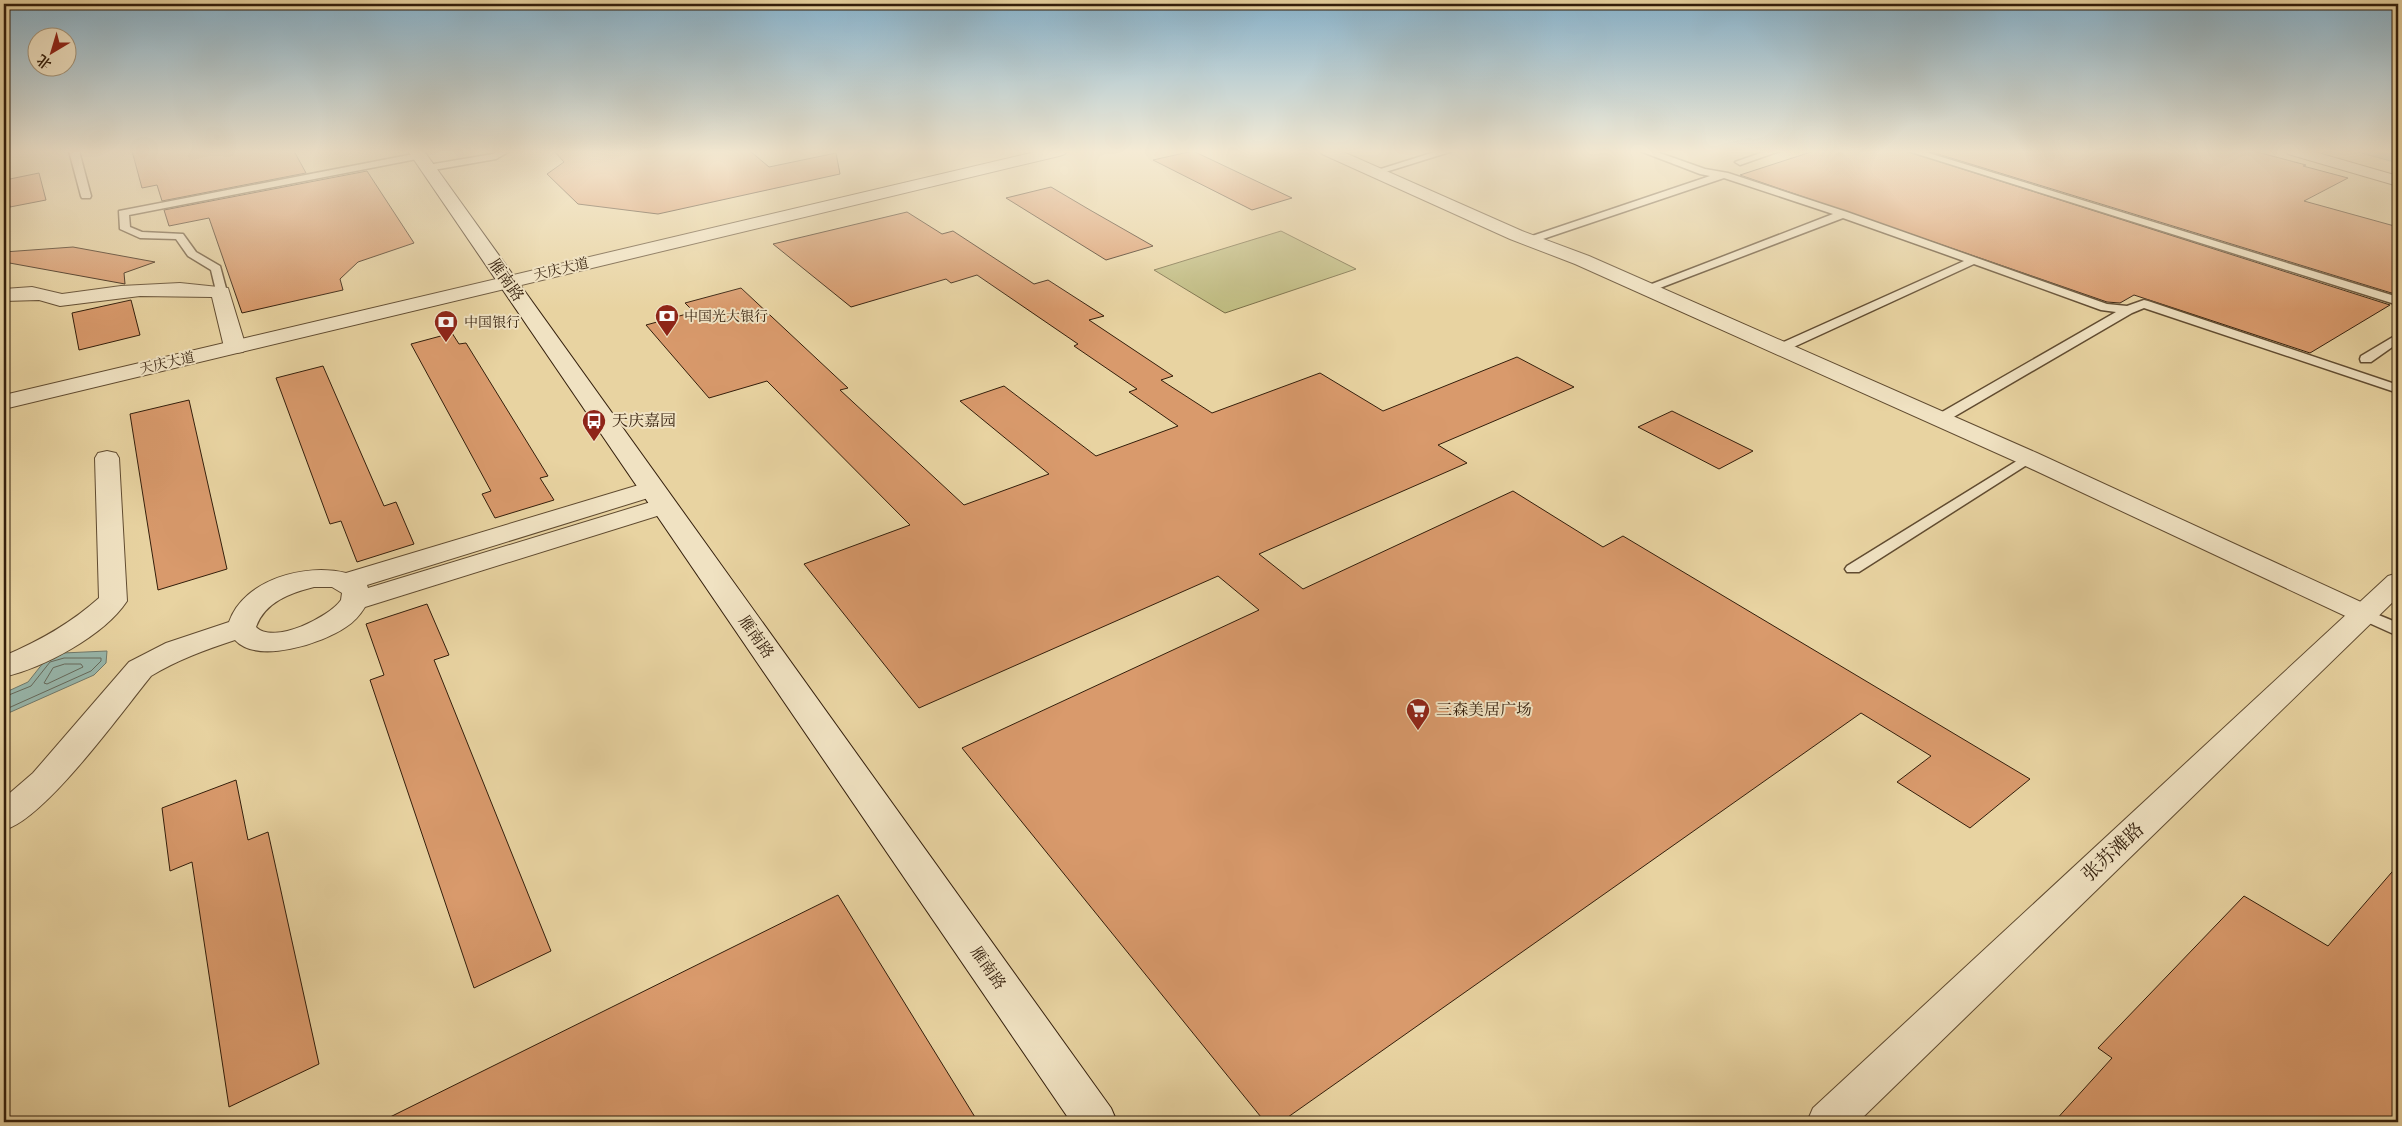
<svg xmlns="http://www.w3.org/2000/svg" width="2402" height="1126" viewBox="0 0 2402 1126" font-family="'IM FELL Double Pica','Noto Serif SC',serif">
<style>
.green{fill:#beba7f;stroke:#786c45}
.water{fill:#98b7ac;stroke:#707a6c}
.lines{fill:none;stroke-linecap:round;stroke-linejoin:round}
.shore{stroke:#666a5c;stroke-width:1}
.building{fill:#d99a6c;stroke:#331e0b}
.service-casing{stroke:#604b30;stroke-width:3}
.minor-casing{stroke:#604b30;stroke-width:2}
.tertiary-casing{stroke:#604b30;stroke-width:2}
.secondary-casing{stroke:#331e0b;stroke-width:2}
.service{fill:#f0e2c2;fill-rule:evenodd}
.minor{fill:#f0e2c2;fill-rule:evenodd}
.tertiary{fill:#f0e2c2;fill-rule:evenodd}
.secondary{fill:#f0e2c2;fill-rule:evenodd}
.labels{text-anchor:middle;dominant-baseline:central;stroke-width:4;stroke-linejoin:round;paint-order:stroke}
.far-street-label{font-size:14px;fill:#331e0b;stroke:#f0e2c2}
.far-poi-label{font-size:14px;fill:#331e0b;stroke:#f0e2c2;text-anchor:start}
.street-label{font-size:16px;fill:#331e0b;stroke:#f0e2c2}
.poi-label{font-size:16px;fill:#331e0b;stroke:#f0e2c2;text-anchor:start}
.near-street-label{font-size:19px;fill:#331e0b;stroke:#f0e2c2}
</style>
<rect width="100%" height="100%" fill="#e8d3a1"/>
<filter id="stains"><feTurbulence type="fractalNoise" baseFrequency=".004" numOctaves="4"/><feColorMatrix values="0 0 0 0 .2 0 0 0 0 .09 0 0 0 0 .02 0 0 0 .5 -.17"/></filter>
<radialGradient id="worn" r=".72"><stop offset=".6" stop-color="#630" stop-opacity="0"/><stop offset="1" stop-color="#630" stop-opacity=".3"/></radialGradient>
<path class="green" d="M1281,231l75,38 -131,44 -71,-43z"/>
<path class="water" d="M2354,151h44v12z
M107,651l-1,12 -12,12 -90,40v-22l24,-11 19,-24 16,-5z"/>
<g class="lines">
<path class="shore" d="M65,664h16l2,3 -36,17 -3,-1 9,-15z
M4,697l27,-11 19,-24 14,-4h37v3l-10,10 -87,39"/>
</g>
<path class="building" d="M132,151h162l12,22 -144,28 -5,-16 -15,3z
M554,151h196l19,16 67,-14 4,21 -182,40 -80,-10 -31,-30 17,-12z
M1193,151l99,47 -40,12 -99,-50z
M1814,151h92l484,154 -80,48 -176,-58 -14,8 -13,-1 -367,-127z
M1928,151h325l53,14 -3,1 45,12 -44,23 94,26v68z
M367,171l47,72 -56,19 -18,17 3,11 -101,23 -33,-95 -40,8 -5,-16z
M39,173l7,27 -36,7 -5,-27z
M1051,187l39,23 63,36 -47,14 -100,-62z
M907,212l35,22 11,-3 81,53 14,-4 56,36 -15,4 84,56 -12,4 51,33 108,-40 63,38 134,-54 57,30 -136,58 29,18 -208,91 44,35 210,-98 90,56 20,-11 407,243 -60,49 -73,-46 34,-26 -70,-43 -580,409h-16l-303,-374 297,-138 -41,-34 -299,132 -115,-144 106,-39 -143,-144 -58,17 -63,-73 48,-13 -9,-9 56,-15 107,100 -8,2 124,115 85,-31 -89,-73 44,-15 92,70 82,-30 -49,-34 8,-3 -63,-43 4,-2 -101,-69 -26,8 -5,-4 -95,28 -78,-63z
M73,247l82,15 -31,11 1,11 -121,-22v-10z
M131,300l9,35 -61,15 -7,-37z
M452,333l7,11 7,-1 82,133 -8,2 14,22 -59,18 -13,-24 9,-3 -80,-147z
M323,366l61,140 12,-4 18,42 -57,18 -16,-41 -11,3 -54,-146z
M189,400l38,169 -69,21 -28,-176z
M1672,411l81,40 -34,18 -81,-42z
M427,604l22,51 -15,5 117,291 -77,37 -104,-308 14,-5 -18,-51z
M236,780l12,60 20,-8 51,232 -90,43 -37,-245 -22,9 -8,-63z
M2398,865v257h-344l58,-64 -14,-10 146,-152 84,50z
M838,895l140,227h-598z"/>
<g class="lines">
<g class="service-casing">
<path id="service" d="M69,151h10l12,45 -1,2h-8l-1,-2z
M498,151h12l-14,8 -68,12 -5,-3 5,-3 65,-11z
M1438,151h15l-74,23 -8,-2z
M1640,151h14l51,18 23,4 119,39 260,92 20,2 17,-6 4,1 250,84v8l-254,-85 -12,5 -187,109h-10l-2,-3 2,-3 181,-104 -15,-2 -127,-46 -189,87h-8l-2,-3 2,-3 187,-84 -121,-43 -191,73h-8l-2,-2 2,-2 189,-73 -109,-36 -190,64h-8v-4l184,-62 -10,-2z
M1766,151h14l-40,14 -5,-3z
M1908,151h14l476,146v8z
M419,153l3,1v4l-293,57 1,12 12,5 41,2 13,18 24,14 7,26 -2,3h-8l-6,-25 -23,-14 -12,-17 -36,-1 -20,-9 -1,-18z
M2398,334v9l-27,19h-10l-1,-3 1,-3z
M2028,454l5,1 2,3 -2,3 -174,111h-12l-2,-3 2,-3z
M2364,609l34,14v13l-40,-18 -3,-4 3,-4z"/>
</g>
<g class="minor-casing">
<path id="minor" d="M1320,151h21l181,80 67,25 448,197 337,155 4,6 -4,6 -10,3 -10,-3 -335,-157 -444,-199 -65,-25 -188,-85z
M180,283l48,5 18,59 -3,5 -8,1 -8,-1 -3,-5 -12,-50 -72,-1 -80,10 -21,-6 -35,1v-12l28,-2 30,7 59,-8z
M107,451l9,2 3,5 8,143c-23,35 -84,67 -123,76v-21c35,-15 66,-32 95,-58l-4,-140 3,-5z
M652,481l9,3 4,5 -4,5 -294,91 1,3 296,-90 9,3 4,5 -4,5 -308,96c-5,8 -11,15 -19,20 -23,16 -88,38 -111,13 -30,10 -58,20 -84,36 -30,37 -106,143 -147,154v-32l29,-25 96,-111 37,-19 63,-21c15,-43 77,-59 117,-49zM314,587h18l10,6 -1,7c-12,17 -67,45 -85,27 9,-25 34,-34 58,-40z"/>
</g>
<g class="tertiary-casing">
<path id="tertiary" d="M1039,151h28l-2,3 -6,2 -1055,253v-14z
M2286,151h25l87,25v10l-110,-32z
M2398,573v24l-540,525h-51l6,-14 575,-532z"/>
</g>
<g class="secondary-casing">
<path id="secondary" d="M408,151h16l687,957 6,14h-46z"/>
</g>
<use href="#service" class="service"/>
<use href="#minor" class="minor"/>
<use href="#tertiary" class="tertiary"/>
<use href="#secondary" class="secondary"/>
</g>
<linearGradient id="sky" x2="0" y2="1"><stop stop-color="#88b5d0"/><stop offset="0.49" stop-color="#f5ebd5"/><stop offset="1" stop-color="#f5ebd5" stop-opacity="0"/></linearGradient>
<rect width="2402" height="309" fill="url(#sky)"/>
<defs>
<g id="bank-pin" transform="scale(1.25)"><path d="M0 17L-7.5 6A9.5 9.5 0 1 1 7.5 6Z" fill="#8f2418" stroke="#f0e2c2"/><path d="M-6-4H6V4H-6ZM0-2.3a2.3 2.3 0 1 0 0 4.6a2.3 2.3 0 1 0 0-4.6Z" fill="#fff"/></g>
<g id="bus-pin" transform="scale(1.25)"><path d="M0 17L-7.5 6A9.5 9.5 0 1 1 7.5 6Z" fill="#8f2418" stroke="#f0e2c2"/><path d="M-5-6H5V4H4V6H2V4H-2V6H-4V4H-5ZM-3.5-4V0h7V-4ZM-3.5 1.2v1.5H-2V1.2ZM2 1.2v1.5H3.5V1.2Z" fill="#fff"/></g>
<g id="supermarket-pin" transform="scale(1.25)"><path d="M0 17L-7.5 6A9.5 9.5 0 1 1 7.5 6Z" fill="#8f2418" stroke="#f0e2c2"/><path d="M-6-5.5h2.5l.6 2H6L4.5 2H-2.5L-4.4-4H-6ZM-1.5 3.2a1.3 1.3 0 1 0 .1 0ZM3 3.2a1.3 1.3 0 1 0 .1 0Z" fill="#fff"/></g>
</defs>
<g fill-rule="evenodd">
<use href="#bank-pin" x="667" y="316"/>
<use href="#bank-pin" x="446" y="322"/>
<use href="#bus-pin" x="594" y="421"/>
<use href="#supermarket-pin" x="1418" y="710"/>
</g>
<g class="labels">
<g class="far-street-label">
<text transform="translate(561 269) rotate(-13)">天庆大道</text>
<text transform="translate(167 363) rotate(-13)">天庆大道</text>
</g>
<g class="far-poi-label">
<text x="684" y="316">中国光大银行</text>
<text x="464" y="322">中国银行</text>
</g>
<g class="street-label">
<text transform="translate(506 280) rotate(55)">雁南路</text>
<text transform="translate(756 637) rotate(55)">雁南路</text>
<text transform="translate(988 968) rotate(55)">雁南路</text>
</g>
<g class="poi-label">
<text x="612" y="421">天庆嘉园</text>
<text x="1436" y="710">三森美居广场</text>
</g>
<g class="near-street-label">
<text transform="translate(2113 852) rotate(-43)">张苏滩路</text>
</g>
</g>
<rect width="2402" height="1126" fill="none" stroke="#e8d3a1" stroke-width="20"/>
<rect x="5" y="5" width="2392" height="1116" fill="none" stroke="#331e0b" stroke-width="2.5"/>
<rect x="10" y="10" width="2382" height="1106" fill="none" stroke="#331e0b"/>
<g transform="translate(52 52) rotate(218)"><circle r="24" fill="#f0e2c2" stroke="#a49479"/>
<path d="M0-4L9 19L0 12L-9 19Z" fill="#8f2418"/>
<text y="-8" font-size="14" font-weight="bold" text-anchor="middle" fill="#331e0b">北</text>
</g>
<rect width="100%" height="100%" filter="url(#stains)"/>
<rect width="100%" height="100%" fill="url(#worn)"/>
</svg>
